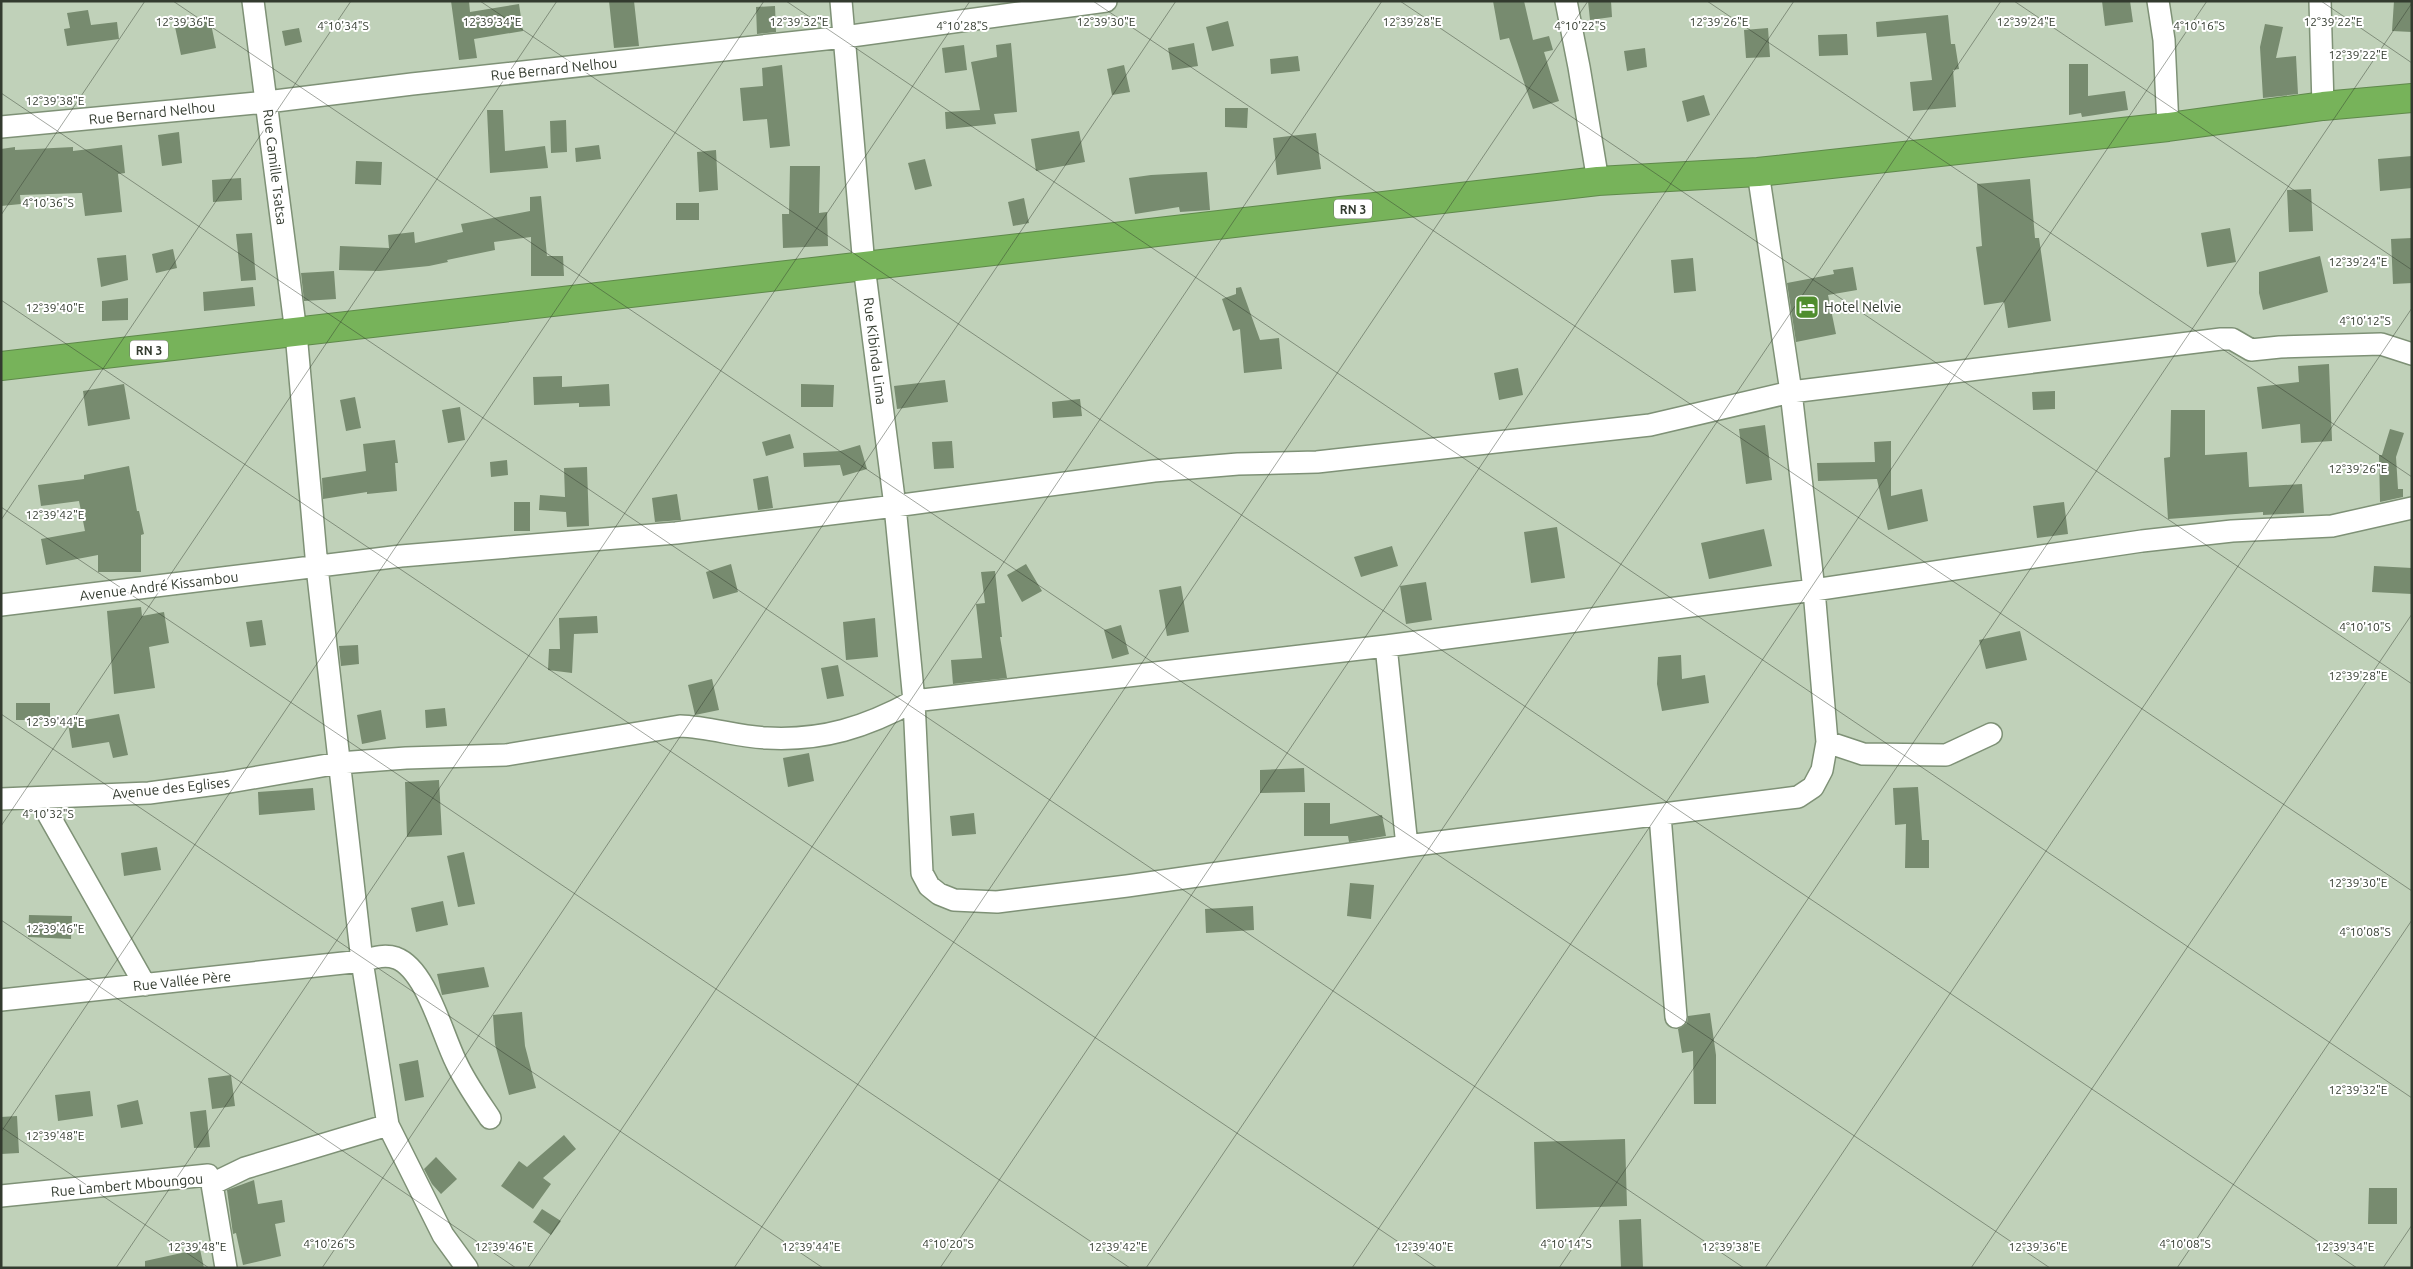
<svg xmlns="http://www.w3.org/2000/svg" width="2413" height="1269" viewBox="0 0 2413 1269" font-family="Ubuntu,sans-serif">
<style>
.green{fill:#c0d1b9}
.building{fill:#778b6f}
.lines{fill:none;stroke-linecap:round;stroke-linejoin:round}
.street-casing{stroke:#7e9176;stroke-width:24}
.highway-casing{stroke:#5f894b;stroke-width:30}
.street{stroke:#fff;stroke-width:21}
.highway{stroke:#77b35a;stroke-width:28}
.ticks{fill:none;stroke:#333b2f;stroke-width:1;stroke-opacity:0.45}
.labels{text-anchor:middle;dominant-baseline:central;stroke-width:4;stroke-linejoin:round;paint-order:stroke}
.shield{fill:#fff;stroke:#70766d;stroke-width:1}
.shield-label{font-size:12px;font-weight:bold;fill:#333b2f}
.street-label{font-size:14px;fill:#333b2f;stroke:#fff}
.poi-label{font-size:14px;fill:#333b2f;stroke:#fff;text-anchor:start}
.ticks-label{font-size:12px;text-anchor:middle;fill:#333b2f;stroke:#fff;stroke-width:4;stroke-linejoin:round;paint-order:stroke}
</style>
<rect width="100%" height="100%" fill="#eeffe7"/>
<path class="green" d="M1,1h2411v1267h-2411z"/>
<path class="building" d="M451,1h18l1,11 49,-8 4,27 -49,8 3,19 -18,2z
M609,1h25l5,45 -25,2z
M1493,1h31l9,39 16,-4 4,14 -9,2 15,49 -26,8 -24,-71 -9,2z
M1588,1h23l1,16 -22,3z
M2102,1h28l3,21 -28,4z
M2394,1h18v31l-20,-1z
M775,6l1,26 -19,2 -1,-27z
M88,10l3,15 26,-3 2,17 -52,7 -3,-17 6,-1 -3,-15z
M1948,15l3,29h4l4,25 -6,1 3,37 -43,4 -3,-29 22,-2 -6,-47 -49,4 -1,-15z
M210,19l6,29 -35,7 -6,-28z
M1228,21l6,25 -22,5 -6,-24z
M2265,24l18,3 -7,31 20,-2 2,38 -35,4 -3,-51z
M299,28l3,14 -17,4 -3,-15z
M1768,28l2,29 -24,1 -2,-28z
M1847,34l1,21 -29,1 -1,-21z
M1011,43l6,69 -23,2 2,10 -50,5 -1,-17 35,-2 -9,-48 26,-5 -1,-12z
M1194,43l4,23 -26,4 -4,-22z
M964,45l3,25 -22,3 -3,-25z
M1645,48l2,19 -20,4 -3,-20z
M1298,56l2,15 -29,3 -1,-15z
M2069,64h19v32l37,-5 3,19 -46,7 -1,-4 -12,2z
M782,65l8,81 -20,2 -3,-29 -24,2 -3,-33 23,-2 -1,-18z
M1124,65l6,27 -18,3 -5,-26z
M1704,95l6,20 -23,7 -5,-21z
M1225,108h23l-1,20 -22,-1z
M487,110h16l2,41 40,-5 3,22 -58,5z
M566,120l1,32 -16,1 -1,-32z
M1079,131l6,31 -49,9 -5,-32z
M179,132l3,31 -20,3 -4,-31z
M1316,133l5,36 -44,6 -4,-37z
M122,145l3,28 -7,1 4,38 -37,4 -3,-23 -62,2 1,9 -20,2v-57l14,-2v3l58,-3v4z
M599,145l2,14 -25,3 -1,-14z
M716,150l2,40 -19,2 -2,-40z
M2412,156v32l-32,3 -2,-32z
M925,159l7,27 -17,4 -7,-27z
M356,161l26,1 -1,23 -26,-1z
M790,166h30l-1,47 8,-1 1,34 -45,2 -1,-34h7z
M1207,172l3,38 -30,2 -1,-5 -44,7 -6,-36 22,-3z
M241,178l1,22 -29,2 -1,-22z
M2030,179l5,59h4l12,83 -43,7 -4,-26 -20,3 -8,-58 6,-1 -5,-62z
M2311,189l2,42 -24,1 -2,-42z
M541,196l6,60h16l1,20h-33v-39l-37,5 1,8 -48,10 1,2 -19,4 -50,5 -40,-1 1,-24 49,2 -1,-13 26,-3 1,11 48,-11 -2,-8 69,-13v-14z
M1024,198l5,25 -16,3 -5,-24z
M676,203h23v17h-23z
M2230,228l6,34 -29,5 -6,-34z
M252,233l4,47 -15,1 -5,-47z
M2412,238v45l-19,1 -2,-45z
M173,249l4,19 -21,5 -4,-19z
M126,255l2,25 -27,7 -4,-29z
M2320,256l8,36 -65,18 -4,-17v-21z
M1693,258l3,33 -22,2 -3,-33z
M1853,267l4,23 -29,5 8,39 -40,8 -9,-59 47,-9 -1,-4z
M334,271l2,28 -32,2 -3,-28z
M253,287l2,19 -51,5 -1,-19z
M1241,287l19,53 19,-2 3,31 -38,4 -4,-44 -7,2 -11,-32 14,-5v-6z
M128,298v22l-26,1v-20z
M2329,364l3,77 -31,2 -1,-19 -38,5 -5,-42 42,-5 -1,-16z
M1518,368l5,27 -24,5 -5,-27z
M562,376v11l47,-3 1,22 -31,1v-4l-45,2 -1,-28z
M945,380l3,22 -51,7 -3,-23z
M124,384l6,35 -42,7 -5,-35z
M801,384l33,1 -1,22h-32z
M2055,391v18l-22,1 -1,-18z
M355,397l6,31 -15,3 -6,-31z
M1080,399l2,17 -29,2 -1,-16z
M460,407l5,33 -17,3 -6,-33z
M2171,410h34v45l42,-3 2,35 53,-3 2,29 -41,2v-3l-95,7 -4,-61 6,-1z
M1765,425l7,55 -26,4 -7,-55z
M2390,429l14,4 -8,24 2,32h5v8l-23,5 -1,-47h3z
M790,434l4,14 -28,8 -4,-14z
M395,440l3,23h-3l2,28 -30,3v-2l-44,7 -1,-21 44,-7 -3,-27z
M952,441l2,27 -20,1 -2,-27z
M1891,441v55l31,-7 6,32 -40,9 -11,-51 -59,2 -1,-18 58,-1 -1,-20z
M860,445l7,24 -24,7 -3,-11 -36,2 -1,-14 37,-2z
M507,460l1,15 -17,2 -1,-15z
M129,466l8,45h2l5,23 -3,1v37h-43v-17l-52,10 -5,-26 44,-8 -6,-30 -38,5 -3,-21 46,-6v-4z
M587,467l2,59 -22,1 -1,-15 -27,-2 1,-15 25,2 -1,-29z
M768,476l5,32 -15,2 -5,-31z
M677,494l4,26 -26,2 -3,-24z
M514,502h16v29h-16z
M2064,502l4,32 -31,4 -4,-32z
M1557,527l8,51 -34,5 -7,-51z
M1764,529l8,37 -63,13 -8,-36z
M1392,546l6,20 -37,11 -7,-20z
M731,564l7,28 -25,7 -7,-27z
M1026,564l16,27 -20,11 -15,-27z
M2374,566l38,2v26l-40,-2z
M995,571l7,66h-2l7,41 -54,6 -2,-24 31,-2 -6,-54 9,-1 -4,-31z
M1426,582l6,38 -26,4 -6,-38z
M1181,586l8,46 -22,4 -8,-46z
M141,607l1,9 22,-4 5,31 -20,4 6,41 -41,6 -7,-83z
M597,616l1,17 -24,1 -2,39 -24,-3 1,-21h11l-1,-31z
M875,618l3,39 -32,3 -3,-38z
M262,620l4,25 -16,2 -4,-25z
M1121,625l8,29 -17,5 -8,-29z
M2020,631l7,29 -41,9 -7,-29z
M358,645l1,19 -18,2 -2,-20z
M1681,655l1,24 23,-4 4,28 -47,8 -5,-27 1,-27z
M838,665l6,31 -17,3 -6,-31z
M712,679l7,31 -24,5 -7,-30z
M16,703h34v17h-34z
M445,708l2,18 -21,2 -1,-18z
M381,710l5,29 -24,5 -5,-29z
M119,714l9,41 -15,3 -4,-16 -37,6 -4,-25z
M809,753l5,28 -26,6 -5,-29z
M1304,768l1,24 -45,1v-23z
M439,780l3,55 -35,2 -2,-55z
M1918,787l4,53h7v28h-24l1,-44 -11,1 -2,-37z
M313,788l2,22 -56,5 -1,-23z
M1304,803h26v21l52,-9 4,21 -37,6 -1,-6h-44z
M974,813l2,21 -24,2 -2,-20z
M157,847l4,23 -37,6 -3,-23z
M464,852l11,52 -17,3 -11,-51z
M1350,883l24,2 -3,34 -24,-3z
M443,901l5,24 -32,7 -5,-24z
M1253,906l1,24 -48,3 -1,-24z
M29,915l43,1 -1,23 -43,-2z
M484,967l5,20 -47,8 -5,-21z
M522,1012l3,34 11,42 -27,7 -14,-51 -2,-29z
M1710,1013l6,42v49h-22l-1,-53 -11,2 -4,-24 9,-6 1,-7z
M418,1060l6,37 -19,4 -6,-37z
M231,1075l4,31 -23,3 -4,-31z
M90,1091l3,25 -35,5 -3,-26z
M138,1100l5,24 -22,4 -4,-23z
M206,1110l4,37 -16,1 -4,-36z
M17,1116l2,37 -18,1v-37z
M564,1135l12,14 -33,29 8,6 -18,25 -32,-23 18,-25 8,6z
M1625,1139l2,67 -91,3 -2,-67z
M436,1157l21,22 -16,15 -9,-10 -8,-15z
M254,1180l4,24 24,-4 3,22 -10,2 6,32 -38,9 -7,-32 -3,1 -6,-44z
M2369,1188h28v36h-29z
M542,1209l19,12 -10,14 -18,-13z
M1641,1219l2,49h-22l-2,-48z
M200,1249l4,19h-59v-7z"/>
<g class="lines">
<g class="street-casing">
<path id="street" d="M253,1l43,332 21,234 45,394 26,164 55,110 24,33
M841,1l23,265 31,240 19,195 8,172 7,13 10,8 15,6 43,2 130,-16 280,-40 391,-49 15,-10 9,-17 5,-28 -13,-152 -23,-198 -33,-220
M1566,1l13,66 19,114
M2158,1l6,39 4,87
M2320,1l3,105
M1,127l266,-25 145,-18 432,-47 262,-36
M1,605l400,-49 275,-23 219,-27 259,-35 84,-7 79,-2 333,-37 141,-33 430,-53h11l19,11 29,-3 101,-3 31,10
M1386,646l21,200
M1827,742l36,12 83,1 45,-21
M39,798l106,187
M1,799l148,-6 75,-10 115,-20 67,-5 100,-3 174,-29c30,1 58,11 87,12 56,3 99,-11 147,-37l472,-55 428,-56 328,-49 90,-10 100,-5 80,-18
M1660,815l16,202
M1,1000l361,-39c11,-3 22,-7 34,-3 30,11 46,76 60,104 9,20 22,38 34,56
M212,1184l14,84
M1,1196l207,-21 4,9 33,-16 143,-43"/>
</g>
<g class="highway-casing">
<path id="highway" d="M1,366l1597,-185 160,-9 410,-45 155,-21 89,-8"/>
</g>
<use href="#street" class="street"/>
<use href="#highway" class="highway"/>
</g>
<path class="ticks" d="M173,1l1877,1267M480,1l1877,1267M786,1l1626,1097M1093,1l1319,890M1400,1l1012,683M1707,1l705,476M2014,1l398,269M2321,1l91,62M1,93l1743,1175M1,215l144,-214M1,300l1436,968M1,507l1129,761M1,520l350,-519M1,714l822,554M1,826l556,-825M1,920l515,348M1,1127l208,141M1,1132l763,-1131M116,1268l854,-1267M322,1268l854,-1267M528,1268l854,-1267M734,1268l854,-1267M940,1268l854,-1267M1146,1268l855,-1267M1352,1268l855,-1267M1559,1268l853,-1265M1765,1268l647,-960M1971,1268l441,-654M2177,1268l235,-348M2383,1268l29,-43"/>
<defs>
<g id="hotel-square" transform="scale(1.25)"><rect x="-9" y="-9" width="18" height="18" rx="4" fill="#508e2e" stroke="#fff"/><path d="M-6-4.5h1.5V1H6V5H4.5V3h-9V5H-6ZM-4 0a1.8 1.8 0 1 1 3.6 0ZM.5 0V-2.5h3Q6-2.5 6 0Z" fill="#fff"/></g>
</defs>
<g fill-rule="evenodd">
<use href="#hotel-square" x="1807" y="307"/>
</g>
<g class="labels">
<g class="shield">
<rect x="1334" y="199.5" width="38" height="19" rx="4"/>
<rect x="130" y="340.5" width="38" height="19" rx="4"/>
</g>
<g class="shield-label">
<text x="1353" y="209">RN 3</text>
<text x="149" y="350">RN 3</text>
</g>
<g class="street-label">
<text transform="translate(554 69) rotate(-6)">Rue Bernard Nelhou</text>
<text transform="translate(152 113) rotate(-6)">Rue Bernard Nelhou</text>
<text transform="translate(275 167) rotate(83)">Rue Camille Tsatsa</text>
<text transform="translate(875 351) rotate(83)">Rue Kibinda Lima</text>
<text transform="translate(159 586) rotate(-7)">Avenue André Kissambou</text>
<text transform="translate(171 788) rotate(-6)">Avenue des Eglises</text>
<text transform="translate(182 981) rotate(-6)">Rue Vallée Père</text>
<text transform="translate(127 1185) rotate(-5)">Rue Lambert Mboungou</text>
</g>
<g class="poi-label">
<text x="1824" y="307">Hotel Nelvie</text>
</g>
</g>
<g class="ticks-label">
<text x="185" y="26">12°39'36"E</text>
<text x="492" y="26">12°39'34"E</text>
<text x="799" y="26">12°39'32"E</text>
<text x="2026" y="26">12°39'24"E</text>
<text x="2333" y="26">12°39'22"E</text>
<text x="1106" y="26">12°39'30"E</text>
<text x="1412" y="26">12°39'28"E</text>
<text x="1719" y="26">12°39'26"E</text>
<text x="343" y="30">4°10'34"S</text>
<text x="962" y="30">4°10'28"S</text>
<text x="1580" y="30">4°10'22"S</text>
<text x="2199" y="30">4°10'16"S</text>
<text x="2358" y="59">12°39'22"E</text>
<text x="55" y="105">12°39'38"E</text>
<text x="48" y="207">4°10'36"S</text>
<text x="2358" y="266">12°39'24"E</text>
<text x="55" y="312">12°39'40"E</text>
<text x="2365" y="325">4°10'12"S</text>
<text x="2358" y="473">12°39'26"E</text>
<text x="55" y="519">12°39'42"E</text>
<text x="2365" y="631">4°10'10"S</text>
<text x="2358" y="680">12°39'28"E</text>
<text x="55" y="726">12°39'44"E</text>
<text x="48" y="818">4°10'32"S</text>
<text x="2358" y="887">12°39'30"E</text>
<text x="55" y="933">12°39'46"E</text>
<text x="2365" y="936">4°10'08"S</text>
<text x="2358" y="1094">12°39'32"E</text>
<text x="55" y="1140">12°39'48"E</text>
<text x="329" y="1248">4°10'26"S</text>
<text x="948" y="1248">4°10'20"S</text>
<text x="1566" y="1248">4°10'14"S</text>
<text x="2185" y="1248">4°10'08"S</text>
<text x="197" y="1251">12°39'48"E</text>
<text x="504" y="1251">12°39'46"E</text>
<text x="811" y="1251">12°39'44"E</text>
<text x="1118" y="1251">12°39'42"E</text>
<text x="1424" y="1251">12°39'40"E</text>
<text x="1731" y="1251">12°39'38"E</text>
<text x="2038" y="1251">12°39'36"E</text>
<text x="2345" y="1251">12°39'34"E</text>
</g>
<rect width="2413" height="1269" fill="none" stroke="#333b2f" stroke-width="5"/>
</svg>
